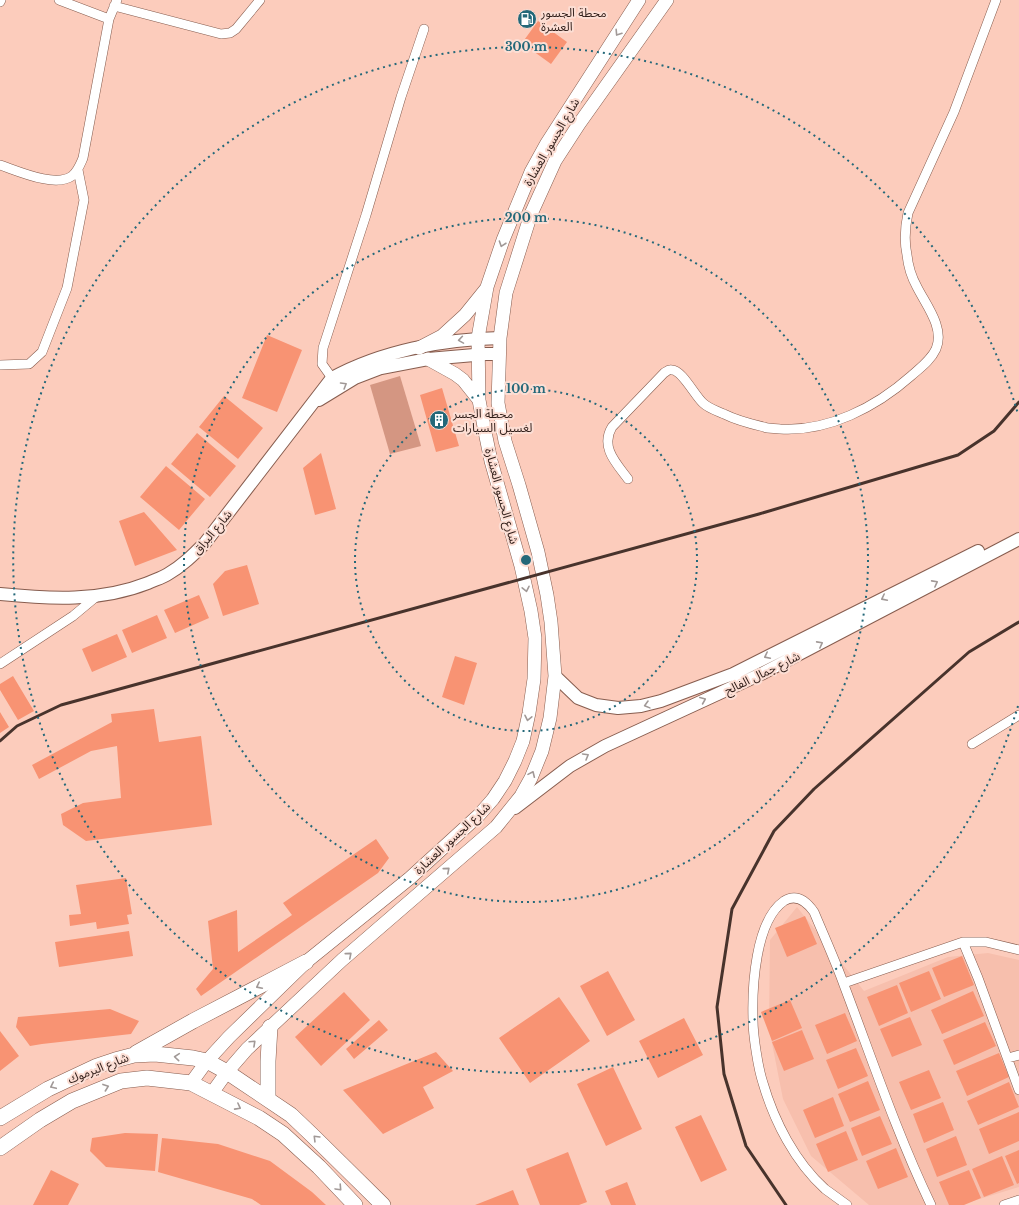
<svg xmlns="http://www.w3.org/2000/svg" width="1019" height="1205" viewBox="0 0 1019 1205" font-family="'Libre Baskerville','Noto Sans Arabic',serif">
<style>
.built{fill:#f7bfad}
.green{fill:#d49682}
.building{fill:#f89373}
.lines{fill:none;stroke-linecap:round;stroke-linejoin:round}
.minor-casing{stroke:#875d4f;stroke-width:10}
.tertiary-casing{stroke:#875d4f;stroke-width:14}
.secondary-casing{stroke:#875d4f;stroke-width:14}
.trunk-casing{stroke:#875d4f;stroke-width:16}
.minor{stroke:#fff;stroke-width:9}
.tertiary{stroke:#fff;stroke-width:12}
.secondary{stroke:#fff;stroke-width:13}
.trunk{stroke:#fff;stroke-width:15}
.rail{stroke:#48332c;stroke-width:3}
.oneway{stroke:#a19997}
.ring{fill:none;stroke:#246879;stroke-width:2;stroke-dasharray:2 4}
.labels{text-anchor:middle;dominant-baseline:central;stroke-width:4;stroke-linejoin:round;paint-order:stroke}
.poi-label{font-size:12px;fill:#2f1d18;stroke:#fcded4;text-anchor:start}
.street-label{font-size:12px;fill:#2f1d18;stroke:#fcded4}
.centre{fill:#246879;stroke:#fcded4;stroke-width:2}
.ring-label{font-size:12px;text-anchor:middle;font-weight:bold;fill:#246879;stroke:#fcded4;stroke-width:4;stroke-linejoin:round;paint-order:stroke}
</style>
<rect width="100%" height="100%" fill="#fcccbc"/>
<path class="built" d="M797,907l67,84 84,-34 40,-4 31,7v227l-59,18h-91l-58,-49 -28,-57 -14,-71 1,-88z"/>
<path class="green" d="M400,376l21,70 -31,8 -20,-69z"/>
<path class="building" d="M538,21l29,21 -16,22 -29,-21z
M267,335l35,15 -25,62 -35,-14z
M442,388l17,58 -23,6 -16,-57z
M224,396l39,32 -25,31 -39,-32z
M197,433l39,33 -26,31 -39,-33z
M321,453l15,56 -21,6 -12,-47z
M166,466l39,33 -26,31 -39,-33z
M144,512l33,38 -42,16 -16,-45z
M247,565l12,39 -36,12 -10,-32 12,-13z
M199,595l10,23 -34,15 -11,-23z
M157,615l10,23 -35,15 -10,-23z
M117,634l10,23 -35,15 -10,-23z
M455,656l22,7 -13,42 -22,-8z
M13,676l21,35 -16,9 -18,-30v-6z
M154,709l5,33 42,-6 11,89 -126,16 -23,-16 -2,-11 22,-11 38,-5 -4,-52 -26,5 -52,28 -7,-14 80,-43 -1,-8z
M0,712l9,15 -9,6z
M376,839l13,19 -11,15 -177,123 -5,-7 17,-20 -5,-48 29,-11 1,42 54,-37 -9,-12z
M126,878l6,36 -5,1 2,9 -32,5 -1,-7 -26,4 -1,-11 12,-1 -5,-29z
M805,916l12,28 -30,13 -12,-29z
M129,931l4,25 -74,11 -4,-25z
M962,956l12,29 -30,12 -12,-29z
M608,971l27,49 -28,16 -27,-50z
M929,971l12,28 -30,13 -12,-29z
M897,985l11,28 -29,13 -12,-29z
M973,991l11,25 -42,18 -11,-24z
M344,992l26,28 -49,46 -26,-29z
M559,997l31,44 -60,42 -31,-45z
M790,1000l12,28 -30,13 -11,-29z
M110,1009l29,12 -8,13 -89,10 -12,2 -14,-19 2,-10z
M845,1013l12,28 -30,13 -12,-29z
M910,1017l12,28 -30,12 -12,-28z
M684,1018l19,37 -45,23 -19,-37z
M379,1020l9,10 -34,29 -8,-10z
M985,1022l11,24 -42,19 -11,-25z
M802,1030l12,29 -30,12 -12,-29z
M0,1031l19,25 -19,15z
M856,1048l12,28 -30,13 -12,-29z
M436,1052l17,19 -30,16 11,21 -51,26 -40,-44z
M999,1053l10,24 -42,19 -11,-25z
M613,1067l29,62 -36,17 -29,-62z
M929,1070l12,28 -30,12 -12,-28z
M868,1081l12,29 -30,12 -12,-28z
M1009,1082l10,25 -41,18 -11,-24z
M833,1097l11,29 -29,12 -12,-28z
M943,1102l11,28 -30,13 -11,-29z
M1019,1112v29l-30,13 -10,-25z
M701,1115l26,55 -26,12 -26,-55z
M880,1116l12,28 -30,12 -11,-28z
M846,1131l12,29 -30,12 -12,-28z
M125,1133l33,1 -3,37 -49,-4 -16,-16 2,-13z
M956,1136l11,29 -30,12 -11,-28z
M162,1138l56,6 52,17 42,31 14,13h-65l-9,-6 -94,-27z
M896,1148l12,29 -30,12 -12,-28z
M1019,1150v33l-2,1 -12,-28z
M568,1152l19,50 -8,3h-39l-14,-36z
M1002,1156l12,29 -30,12 -12,-28z
M51,1170l28,14 -11,21h-35z
M969,1170l12,28 -17,7h-15l-10,-23z
M627,1182l9,23h-25l-6,-14z
M513,1190l6,15h-44z"/>
<g class="lines">
<g class="minor-casing">
<path id="minor" d="M59,0l50,19
M0,2l1,-2
M114,6l107,28 9,-1 6,-4 24,-29
M0,165c18,6 55,23 72,11 6,-5 8,-11 11,-18l26,-139 8,-19
M0,365l29,-1 13,-12 25,-64 17,-88 -6,-30
M332,378l-10,-14 1,-16 43,-133 35,-118 23,-68
M628,479c-12,-16 -28,-32 -16,-52l52,-54c3,-2 5,-4 8,-3 10,0 23,26 31,33 5,5 14,8 21,11 12,6 27,10 40,13 5,2 11,1 16,2 48,3 96,-22 131,-53 9,-8 20,-16 25,-27 9,-21 -10,-44 -19,-62 -5,-9 -9,-22 -10,-32 -3,-14 -2,-28 1,-42l46,-101 42,-112
M0,664l73,-48 24,-20
M972,744l47,-29
M963,942h23l33,8
M844,983l119,-41 15,36 41,112
M1008,1058l11,-3
M847,1205c-7,-5 -15,-11 -22,-16 -30,-27 -51,-68 -62,-106 -5,-15 -10,-48 -10,-63 -1,-32 2,-99 31,-119 13,-8 23,1 30,11 10,24 21,48 30,73 28,74 53,149 87,220
M1004,1205l15,-5"/>
</g>
<g class="tertiary-casing">
<path id="tertiary" d="M319,400l36,-22 26,-10 47,-9 58,-5h12
M0,594c50,5 100,8 148,-11 6,-3 14,-5 20,-9 14,-8 25,-19 37,-31l127,-165c49,-27 112,-39 168,-40
M555,676l23,22 18,7 22,3 23,-2 20,-5 72,-27 245,-123
M515,808l55,-42 35,-20 156,-72 258,-135"/>
</g>
<g class="secondary-casing">
<path id="secondary" d="M419,348l23,-12 23,-21 21,-26
M428,359l27,15 8,6 16,20
M191,1083l16,-22 22,-24 77,-75 104,-84 69,-63 14,-16 12,-18 10,-20 8,-20 6,-28 5,-34 1,-41 -4,-27 -10,-45 -30,-105 -6,-29 -6,-32 -1,-62 9,-51 16,-47 28,-68 16,-29 92,-143
M212,1093l15,-21 20,-23 95,-89 154,-133 25,-31 10,-18 11,-27 8,-33 5,-42 -4,-54 -4,-27 -9,-43 -19,-67 -14,-44 -7,-38 2,-65 6,-45 25,-79 24,-53 24,-37 88,-124"/>
</g>
<g class="trunk-casing">
<path id="trunk" d="M136,1053l57,-32 113,-59
M268,1099v-38l2,-34
M0,1118l48,-29 49,-23 18,-6 19,-5 21,-1 38,4 14,3 20,11 64,43 21,20 71,70
M0,1148l40,-28 32,-19 49,-20 26,-3 44,5 68,35 24,16 36,33 36,38"/>
</g>
<use href="#minor" class="minor"/>
<use href="#tertiary" class="tertiary"/>
<use href="#secondary" class="secondary"/>
<use href="#trunk" class="trunk"/>
<path class="rail" d="M0,741l17,-15 44,-21 698,-191 199,-59 36,-24 25,-29
M786,1205l-40,-59 -22,-72 -7,-67 15,-98 42,-78 40,-42 155,-137 50,-30"/>
</g>
<defs><path id="oneway-chevron" d="M-2-3.5L2.5 0L-2 3.5" fill="none" stroke-width="1.6" stroke-linecap="round" stroke-linejoin="round"/></defs>
<g class="oneway">
<use href="#oneway-chevron" transform="translate(618 33) rotate(123)"/>
<use href="#oneway-chevron" transform="translate(502 244) rotate(109)"/>
<use href="#oneway-chevron" transform="translate(461 340) rotate(171)"/>
<use href="#oneway-chevron" transform="translate(344 385) rotate(-31)"/>
<use href="#oneway-chevron" transform="translate(935 583) rotate(-28)"/>
<use href="#oneway-chevron" transform="translate(526 589) rotate(78)"/>
<use href="#oneway-chevron" transform="translate(884 598) rotate(153)"/>
<use href="#oneway-chevron" transform="translate(820 644) rotate(-28)"/>
<use href="#oneway-chevron" transform="translate(767 656) rotate(153)"/>
<use href="#oneway-chevron" transform="translate(703 700) rotate(-23)"/>
<use href="#oneway-chevron" transform="translate(647 705) rotate(165)"/>
<use href="#oneway-chevron" transform="translate(528 718) rotate(102)"/>
<use href="#oneway-chevron" transform="translate(586 756) rotate(-30)"/>
<use href="#oneway-chevron" transform="translate(532 774) rotate(-66)"/>
<use href="#oneway-chevron" transform="translate(447 870) rotate(-41)"/>
<use href="#oneway-chevron" transform="translate(349 955) rotate(-41)"/>
<use href="#oneway-chevron" transform="translate(259 986) rotate(153)"/>
<use href="#oneway-chevron" transform="translate(253 1043) rotate(-43)"/>
<use href="#oneway-chevron" transform="translate(177 1057) rotate(-175)"/>
<use href="#oneway-chevron" transform="translate(53 1086) rotate(155)"/>
<use href="#oneway-chevron" transform="translate(106 1087) rotate(-20)"/>
<use href="#oneway-chevron" transform="translate(238 1107) rotate(28)"/>
<use href="#oneway-chevron" transform="translate(316 1138) rotate(-135)"/>
<use href="#oneway-chevron" transform="translate(339 1188) rotate(47)"/>
</g>
<g class="ring">
<circle cx="526" cy="560" r="171"/>
<circle cx="526" cy="560" r="342"/>
<path d="M1018 706A513 513 0 1 1 1018 414"/>
</g>
<defs>
<g id="fuel-disc" transform="scale(1)"><circle r="9.5" fill="#246879" stroke="#fcded4"/><path d="M-5.5-6h7V0h2V4h1.3V-2.5L3-4.5l.8-.8L6-3V5H2.5V1h-1V6h-7ZM-4.2-4.7v3.2H.2V-4.7Z" fill="#fff"/></g>
<g id="building-disc" transform="scale(1)"><circle r="9.5" fill="#246879" stroke="#fcded4"/><path d="M-4-6H4V6H1V3H-1V6H-4ZM-2.5-4.3h1.7v1.8h-1.7ZM.8-4.3h1.7v1.8H.8ZM-2.5-1h1.7V.8h-1.7ZM.8-1h1.7V.8H.8Z" fill="#fff"/></g>
</defs>
<g fill-rule="evenodd">
<use href="#fuel-disc" x="527" y="19"/>
<use href="#building-disc" x="439" y="420"/>
</g>
<g class="labels">
<g class="poi-label">
<text x="541" y="12">محطة الجسور<tspan x="541" dy="14">العشرة</tspan></text>
<text x="453" y="413">محطة الجسر<tspan x="453" dy="14">لغسيل السيارات</tspan></text>
</g>
<g class="street-label">
<text transform="translate(551 142) rotate(-60)">شارع الجسور العشارة</text>
<text transform="translate(502 496) rotate(75)">شارع الجسور العشارة</text>
<text transform="translate(212 532) rotate(-50)">شارع البراق</text>
<text transform="translate(762 673) rotate(-26)">شارع جمال الفالح</text>
<text transform="translate(452 838) rotate(-43)">شارع الجسور العشارة</text>
<text transform="translate(98 1068) rotate(-21)">شارع اليرموك</text>
</g>
</g>
<circle cx="526" cy="560" r="6" class="centre"/>
<g class="ring-label">
<text x="526" y="51">300 m</text>
<text x="526" y="222">200 m</text>
<text x="526" y="393">100 m</text>
</g>
</svg>
